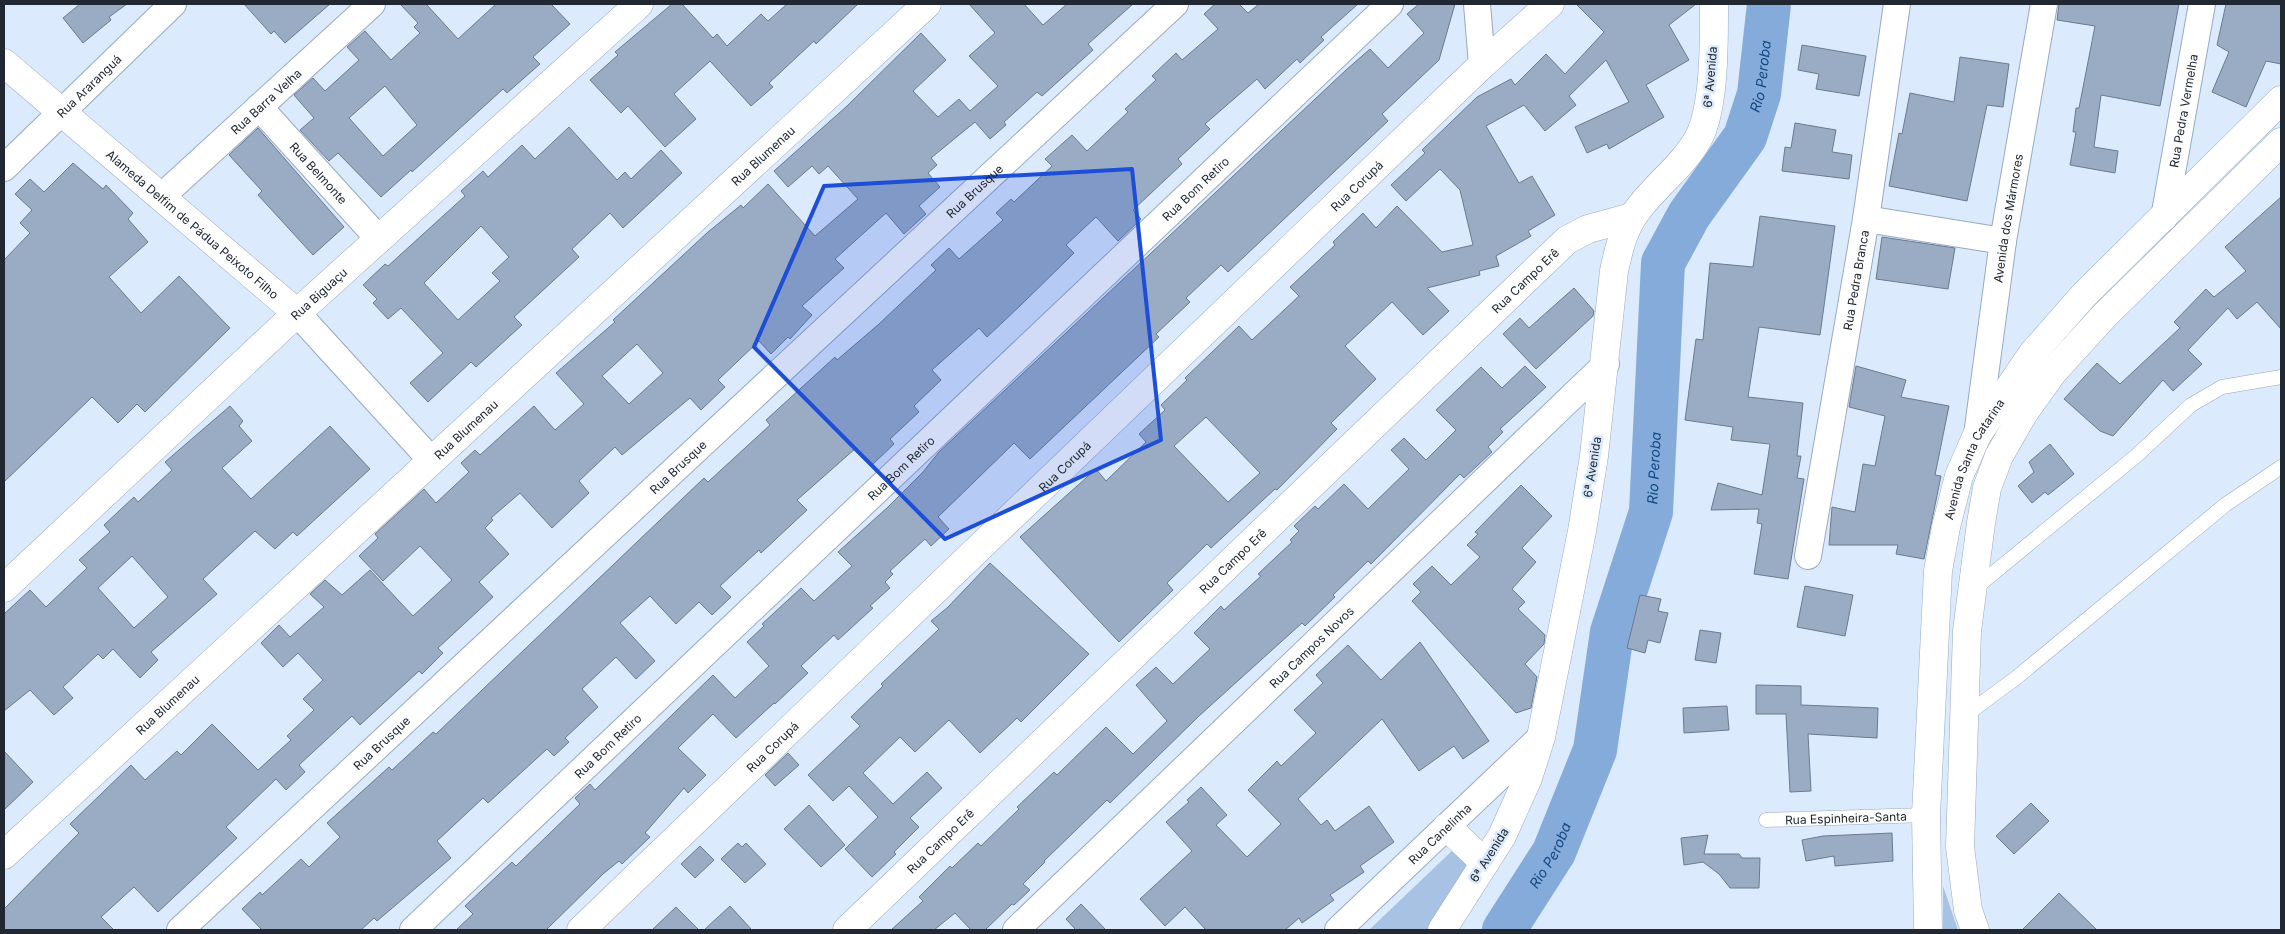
<svg xmlns="http://www.w3.org/2000/svg" width="2285" height="934" viewBox="0 0 2285 934" font-family="Inter,sans-serif">
<style>
.green{fill:#a7c2e3}
.lines{fill:none;stroke-linecap:round;stroke-linejoin:round}
.river{stroke:#85abda;stroke-width:44}
.building{fill:#9aacc3;stroke:#6a7a90;fill-rule:evenodd}
.service-casing{stroke:#98aac1;stroke-width:15}
.minor-casing{stroke:#98aac1;stroke-width:28}
.tertiary-casing{stroke:#98aac1;stroke-width:29}
.primary-casing{stroke:#98aac1;stroke-width:29}
.service{stroke:#fff;stroke-width:14}
.minor{stroke:#fff;stroke-width:26}
.tertiary{stroke:#fff;stroke-width:28}
.primary{stroke:#fff;stroke-width:28}
.marked{fill:#1d4ed8;fill-opacity:0.2;stroke:#1d4ed8;stroke-width:4;stroke-linejoin:round}
.labels{text-anchor:middle;dominant-baseline:central;stroke-width:5;stroke-linejoin:round;paint-order:stroke}
.street-label{font-size:12px;fill:#212831;stroke:#dbeafd}
.water-label{font-size:14px;font-style:italic;fill:#144881;stroke:#dbeafd}
</style>
<rect width="100%" height="100%" fill="#dbeafd"/>
<path class="green" d="M1456,847l18,13 -45,70h-60z
M1943,886l15,44h-15z"/>
<g class="lines">
<path class="river" id="s1" d="M1504,930l50,-78 41,-102 17,-118 39,-120 12,-249 26,-48 56,-78 14,-43 10,-90"/>
</g>
<path class="building" d="M80,4h47l-18,13 2,3 -28,23 -20,-25z
M244,4h86l-45,39 -11,-12 -3,3z
M400,4h26l32,35 38,-35h55l19,20 -37,33 7,7 -33,29 -4,-4 -91,83 -1,-2 -30,27 -43,-44 -9,8 -29,-31 14,-12 -20,-23 19,-17 12,13 34,-31 -12,-13 18,-16 26,29 29,-27 -6,-6 4,-4zM385,86l32,39 -34,31 -34,-38z
M672,4h10l31,34 4,-4 10,12 34,-32 7,7 19,-17h71l-42,40 -2,-3 -45,42 4,4 -22,19 -41,-45 -36,33 22,25 -31,28 -37,-41 -7,7 -31,-33 28,-25 -3,-3z
M969,4h55l19,21 24,-21h66l-45,40 5,6 -51,46 -5,-4 -33,30 2,3 -16,14 -15,-17 -44,36 6,7 -9,8 12,14 -21,19 7,8 -22,20 -18,-21 -51,46 9,9 -42,38 10,9 -22,24 -2,-2 -17,17 -12,-13 -41,39 7,7 -24,23 -11,-12 -68,57 -7,-8 -36,34 10,12 -37,35 -32,-35 -29,25 2,2 -8,8 24,26 -30,28 14,15 -55,51 5,5 -21,21 -3,-3 -59,54 -8,-9 -53,49 6,7 -19,18 -10,-11 -50,48 11,11 -79,74 -24,-25 -33,30 13,13h-110v-21l75,-76 -9,-9 61,-59 14,15 32,-29 4,4 31,-31 46,46 33,-30 -4,-4 27,-26 -11,-11 20,-19 -25,-27 -15,14 -22,-24 18,-18 11,12 34,-30 -14,-13 15,-14 17,15 28,-25 43,46 39,-36 -32,-34 -37,35 -24,-25 19,-18 -3,-4 49,-45 12,14 33,-31 -8,-9 14,-13 5,5 54,-49 21,24 29,-26 -28,-31 59,-51 -2,-2 95,-88 33,-27 2,3 25,-24 47,52 43,-37 -30,-33 -9,8 -7,-8 -24,21 -14,-16 73,-65 74,-73 25,27 -33,31 25,26 21,-18 11,12 28,-25 -29,-30 26,-23zM637,344l26,29 -34,31 -27,-28z
M1215,4h24l9,9 11,-9h99l-37,33 3,3 -24,23 -3,-4 -32,30 -8,-10 -52,45 5,5 -32,30 4,5 -49,46 8,9 -23,22 -22,-24 -30,28 8,8 -52,51 -35,33 -8,-9 -47,42 9,10 -27,26 5,6 -29,27 4,5 -22,21 -16,-17 -59,52 10,10 -46,43 -2,-3 -39,36 11,11 -19,18 -13,-13 -23,22 -26,-28 -30,27 35,38 -19,18 -20,-22 -34,32 16,18 -33,31 4,4 -15,14 -7,-7 -59,54 -5,-5 -46,43 14,17 -74,63 -3,-3 -13,12h-99l-20,-21 18,-17 2,3 39,-36 8,8 31,-30 -13,-14 62,-56 3,3 41,-38 3,2 268,-256 4,4 62,-57 -4,-5 69,-63 2,3 42,-36 57,-54 -5,-5 18,-17 10,11 44,-39 -7,-7 15,-14 3,3 38,-36 -7,-7 27,-24 15,16 41,-39 -3,-3 31,-29 -4,-4 24,-23 6,7 36,-31 -14,-15z
M1419,4h36l-16,56 -57,54 6,7 -160,151 -7,-7 -35,33 4,4 -34,32 3,3 -129,122 -16,-16 -76,74 11,12 -18,17 -6,-7 -35,32 3,3 -8,8 5,6 -20,18 3,2 -35,32 -4,-5 -33,31 7,7 -33,31 -1,-1 -38,35 -23,-24 -35,34 28,27 -18,18 -4,-5 -39,45 5,4 -28,27 -3,-3 -16,13 -57,56h-90l17,-16 -8,-8 47,-44 4,4 64,-62 -5,-6 15,-14 5,6 118,-115 22,23 34,-32 -22,-24 17,-16 -2,-2 39,-36 13,13 38,-35 -14,-14 50,-45 35,-35 16,-20 407,-382 24,-21 18,19 36,-35 -17,-19z
M1576,4h120l-27,21 20,35 -43,25 18,32 -55,32 -2,-5 -20,9 -12,-26 54,-25 -23,-42 -37,36 7,9 -31,26 -21,-26 -38,21 33,57 13,-7 23,39 -27,16 3,5 -35,20 3,10 -20,5 1,4 -53,13 22,23 -26,24 -31,-33 -47,44 31,33 -45,44 6,6 -60,61 -2,-1 -64,59 -4,-4 -40,39 6,7 -54,52 -99,-105 76,-68 10,12 40,-39 -7,-8 26,-24 -4,-5 26,-25 -2,-2 54,-52 13,14 47,-44 -9,-9 45,-42 -2,-3 30,-29 13,15 21,-22 45,46 31,-7 -13,-55 -20,-21 -34,32 -15,-16 34,-32 -3,-3 55,-53 34,-18 4,6 31,-31 19,20 39,-42zM1206,417l54,56 -32,29 -54,-56z
M2059,4h120l-19,102 -59,-11 -7,52 24,4 -3,22 -45,-8 6,-33h-3l3,-24h3l16,-82 -38,-6z
M2226,4h55v60l-15,-3 -20,46 -34,-15 17,-40 -12,-7z
M1802,45l64,11 -7,40 -43,-7 3,-15 -21,-4z
M1960,57l49,7 -6,43 -16,-2 -20,96 -78,-15 10,-53 3,1 8,-41 44,9z
M1795,123l41,7 -4,22 20,3 -3,24 -67,-8 3,-24 6,1z
M569,127l48,53 8,-8 6,7 30,-29 21,23 -59,55 -13,-15 -38,36 7,8 -65,60 8,8 -46,42 -5,-5 -43,40 -18,-19 33,-30 -42,-45 -13,11 -15,-16 4,-4 -14,-14 22,-21 3,2 77,-70 -4,-5 22,-20 5,6 34,-32 13,14zM481,226l28,31 -17,16 8,8 -42,39 -34,-37z
M258,128l86,99 -31,28 -55,-60 4,-4 -33,-36z
M73,163l30,26 3,-4 27,28 -5,6 20,23 -39,35 32,36 38,-37 51,52 -85,84 -8,-8 -19,19 -26,-26 -88,85v-222l26,-27 -10,-10 12,-13 -17,-16 15,-15 14,13z
M2281,197v132l-24,-27 -20,17 -9,-11 -40,42 14,14 -29,27 -10,-11 -50,56 -13,-5 -36,-32 33,-36 23,21 60,-56 -6,-6 32,-33 8,8 32,-26 -21,-24z
M1760,216l75,10 -15,109 -61,-8 -11,70 55,6 -6,53h4l-4,22 7,1 -16,100 -34,-5 8,-50 -5,-1 2,-14 -48,1 7,-27 44,12 8,-51 -39,-4 2,-13 -48,-7 11,-81 7,1 7,-77 43,4z
M1882,237l73,11 -7,41 -72,-10z
M1574,288l20,23 -1,5 -57,53 -33,-35 17,-16 9,10z
M1525,366l21,21 -46,42 3,3 -15,15 4,5 -28,26 -4,-4 -89,90 -3,-3 -35,34 2,2 -30,29 -3,-3 -103,93 -89,87 -3,-3 -63,61 1,1 -22,22 7,6 -16,15 -2,-1 -27,26h-14l-16,-17 -21,17h-43l32,-29 -4,-4 31,-31 2,2 26,-25 3,3 38,-37 -2,-2 37,-35 3,3 49,-48 27,27 34,-33 -31,-36 20,-18 17,17 37,-35 -16,-16 27,-27 3,4 37,-34 -3,-2 34,-32 -2,-2 9,-9 -5,-5 21,-20 3,3 26,-25 24,25 41,-40 -18,-19 13,-12 22,22 30,-30 -20,-20 45,-43 21,21z
M1856,366l50,14 -5,17 48,9 -14,69 6,1 -17,83 -28,-5 2,-9h-69l3,-38 23,5 8,-48 12,2 10,-50 -36,-9z
M230,406l13,15 -4,5 13,15 -30,27 29,31 79,-73 40,43 -73,67 -4,-4 -18,17 -20,-18 -52,48 14,15 -66,58 7,8 -18,18 -27,-29 -10,10 -5,-5 -35,33 10,11 -19,17 -24,-25 -26,21v-97l26,-24 16,17 41,-39 -8,-8 31,-28 -6,-7 30,-28 4,5 34,-32 -7,-8zM132,556l36,41 -34,31 -36,-40z
M2050,444l24,30 -26,21 -3,-3 -13,11 -14,-17 16,-14 -5,-10z
M1521,485l31,31 -30,32 14,14 -24,27 13,13 -7,7 27,26 -1,9 -19,20 12,13 -6,31 -15,5 -104,-112 9,-9 -8,-8 19,-18 19,19 29,-28 -13,-12 11,-11 -3,-2z
M990,563l99,91 -68,68 -4,-4 -37,35 -31,-33 -34,32 -15,-15 -37,36 30,31 34,-32 15,16 -32,30 9,9 -25,25 2,2 -24,23 -27,-28 33,-32 -29,-31 -16,15 -25,-26 52,-49 -9,-9 32,-31 -2,-2 58,-55 -8,-8 16,-13z
M1805,586l48,9 -8,41 -48,-9z
M1640,595l21,4 -3,12 10,2 -8,30 -12,-3 -3,13 -18,-5z
M1700,630l21,3 -5,30 -21,-3z
M1420,642l69,99 -26,18 -9,-13 -35,25 -37,-52 -84,80 23,26 6,-5 8,11 34,-25 25,36 -34,24 4,6 -34,23 4,5 -32,23 -3,-5 -14,12h-79l-21,-23 -20,19 -25,-27 52,-48 -26,-29 23,-20 -2,-2 14,-13 26,28 -11,10 31,32 34,-33 -33,-34 29,-29 4,5 35,-33 -22,-23 29,-27 -7,-8 32,-30 33,35z
M1756,685l45,1v19l77,3 -1,30 -69,-4 3,57 -21,1 -4,-78h-30z
M1727,706l2,24 -45,3 -1,-25z
M4,751l29,31 -29,28z
M788,753l11,12 -24,21 -10,-11z
M2031,803l18,18 -35,33 -18,-18z
M809,805l36,40 -24,22 -37,-38z
M1892,833l1,28 -58,5 -1,-10 -28,5 -4,-21 21,-4z
M1708,835l-4,19h35l3,4h18l-1,30h-29l-11,-14 -16,-12 -19,3 -3,-27z
M738,843l4,4 4,-4 20,21 -21,19 -24,-24z
M700,846l14,14 -19,18 -14,-14z
M2059,893l38,37h-75z
M1081,904l25,26h-30l-10,-11z
M730,906l22,24h-48z
M676,907l23,23h-47z"/>
<g class="lines">
<g class="service-casing">
<g id="service">
<path d="M1974,589l162,-133 55,-51 31,-18 59,-10"/>
<path d="M1963,717l53,-39 209,-173 56,-38"/>
<path id="s2" d="M1766,820l160,-5"/>
</g>
</g>
<g class="minor-casing">
<g id="minor">
<path d="M1477,4l5,61"/>
<path id="s3" d="M259,107l120,132"/>
<path id="s4" d="M4,168l169,-164"/>
<path id="s5" d="M161,197l211,-193"/>
<path id="s6" d="M2164,218l38,-214"/>
<path d="M1866,219l137,22"/>
<path d="M297,313l135,148"/>
<path id="s7" d="M1977,435l26,-194 41,-237"/>
<path id="s8" d="M1808,556l58,-337 31,-215"/>
<path id="s9" d="M180,930l995,-926"/>
<path id="s10" d="M413,930l977,-926"/>
<path id="s11" d="M1016,930l590,-566"/>
<path id="s12" d="M1338,930l203,-193"/>
</g>
</g>
<g class="tertiary-casing">
<g id="tertiary">
<path id="s13" d="M4,63l293,250"/>
<path id="s14" d="M4,588l293,-275 342,-309"/>
<path d="M1447,827l38,36"/>
<path id="s15" d="M4,855l923,-851"/>
<path id="s16" d="M581,930l901,-865 68,-61"/>
<path id="s17" d="M847,930l720,-690 21,-11 44,-12"/>
<path d="M1442,930l60,-94 26,-58 13,-41 41,-206 12,-75 20,-185c4,-18 8,-37 18,-53 18,-29 49,-49 66,-79 17,-31 16,-99 16,-135"/>
</g>
</g>
<g class="primary-casing">
<g id="primary">
<path id="s18" d="M1928,930l-2,-115 12,-244 8,-44 13,-51 18,-41 56,-82 51,-58 197,-195"/>
<path d="M1975,930l-7,-20 -8,-63 7,-216 14,-108 6,-35 12,-32 24,-42 30,-42 52,-57 176,-173"/>
</g>
</g>
<use href="#service" class="service"/>
<use href="#minor" class="minor"/>
<use href="#tertiary" class="tertiary"/>
<use href="#primary" class="primary"/>
</g>
<path class="marked" d="M1132,169l29,271 -216,99 -191,-192 70,-161z"/>
<g class="labels">
<g class="street-label">
<text transform="translate(1710 77) rotate(-85)">6ª Avenida</text>
<text stroke="none"><textPath href="#s4" startOffset="118">Rua Araranguá</textPath></text>
<text stroke="none"><textPath href="#s5" startOffset="142">Rua Barra Velha</textPath></text>
<text stroke="none"><textPath href="#s6" startOffset="109">Rua Pedra Vermelha</textPath></text>
<text stroke="none"><textPath href="#s15" startOffset="1032">Rua Blumenau</textPath></text>
<text stroke="none"><textPath href="#s3" startOffset="89">Rua Belmonte</textPath></text>
<text stroke="none"><textPath href="#s16" startOffset="1075">Rua Corupá</textPath></text>
<text stroke="none"><textPath href="#s10" startOffset="1078">Rua Bom Retiro</textPath></text>
<text stroke="none"><textPath href="#s9" startOffset="1085">Rua Brusque</textPath></text>
<text stroke="none"><textPath href="#s7" startOffset="219">Avenida dos Mármores</textPath></text>
<text stroke="none"><textPath href="#s13" startOffset="248">Alameda Delfim de Pádua Peixoto Filho</textPath></text>
<text stroke="none"><textPath href="#s17" startOffset="939">Rua Campo Erê</textPath></text>
<text stroke="none"><textPath href="#s8" startOffset="280">Rua Pedra Branca</textPath></text>
<text stroke="none"><textPath href="#s14" startOffset="431">Rua Biguaçu</textPath></text>
<text stroke="none"><textPath href="#s15" startOffset="628">Rua Blumenau</textPath></text>
<text stroke="none"><textPath href="#s18" startOffset="478">Avenida Santa Catarina</textPath></text>
<text stroke="none"><textPath href="#s16" startOffset="670">Rua Corupá</textPath></text>
<text stroke="none"><textPath href="#s9" startOffset="680">Rua Brusque</textPath></text>
<text stroke="none"><textPath href="#s10" startOffset="672">Rua Bom Retiro</textPath></text>
<text transform="translate(1592 467) rotate(-81)">6ª Avenida</text>
<text stroke="none"><textPath href="#s17" startOffset="534">Rua Campo Erê</textPath></text>
<text stroke="none"><textPath href="#s11" startOffset="409">Rua Campos Novos</textPath></text>
<text stroke="none"><textPath href="#s15" startOffset="222">Rua Blumenau</textPath></text>
<text stroke="none"><textPath href="#s9" startOffset="275">Rua Brusque</textPath></text>
<text stroke="none"><textPath href="#s10" startOffset="268">Rua Bom Retiro</textPath></text>
<text stroke="none"><textPath href="#s16" startOffset="265">Rua Corupá</textPath></text>
<text stroke="none"><textPath href="#s2" startOffset="80">Rua Espinheira-Santa</textPath></text>
<text stroke="none"><textPath href="#s12" startOffset="140">Rua Canelinha</textPath></text>
<text stroke="none"><textPath href="#s17" startOffset="129">Rua Campo Erê</textPath></text>
<text transform="translate(1489 855) rotate(-58)">6ª Avenida</text>
</g>
<g class="water-label">
<text stroke="none"><textPath href="#s1" startOffset="911">Rio Peroba</textPath></text>
<text stroke="none"><textPath href="#s1" startOffset="492">Rio Peroba</textPath></text>
<text stroke="none"><textPath href="#s1" startOffset="88">Rio Peroba</textPath></text>
</g>
</g>
<rect width="2285" height="934" fill="none" stroke="#212831" stroke-width="10"/>
</svg>
